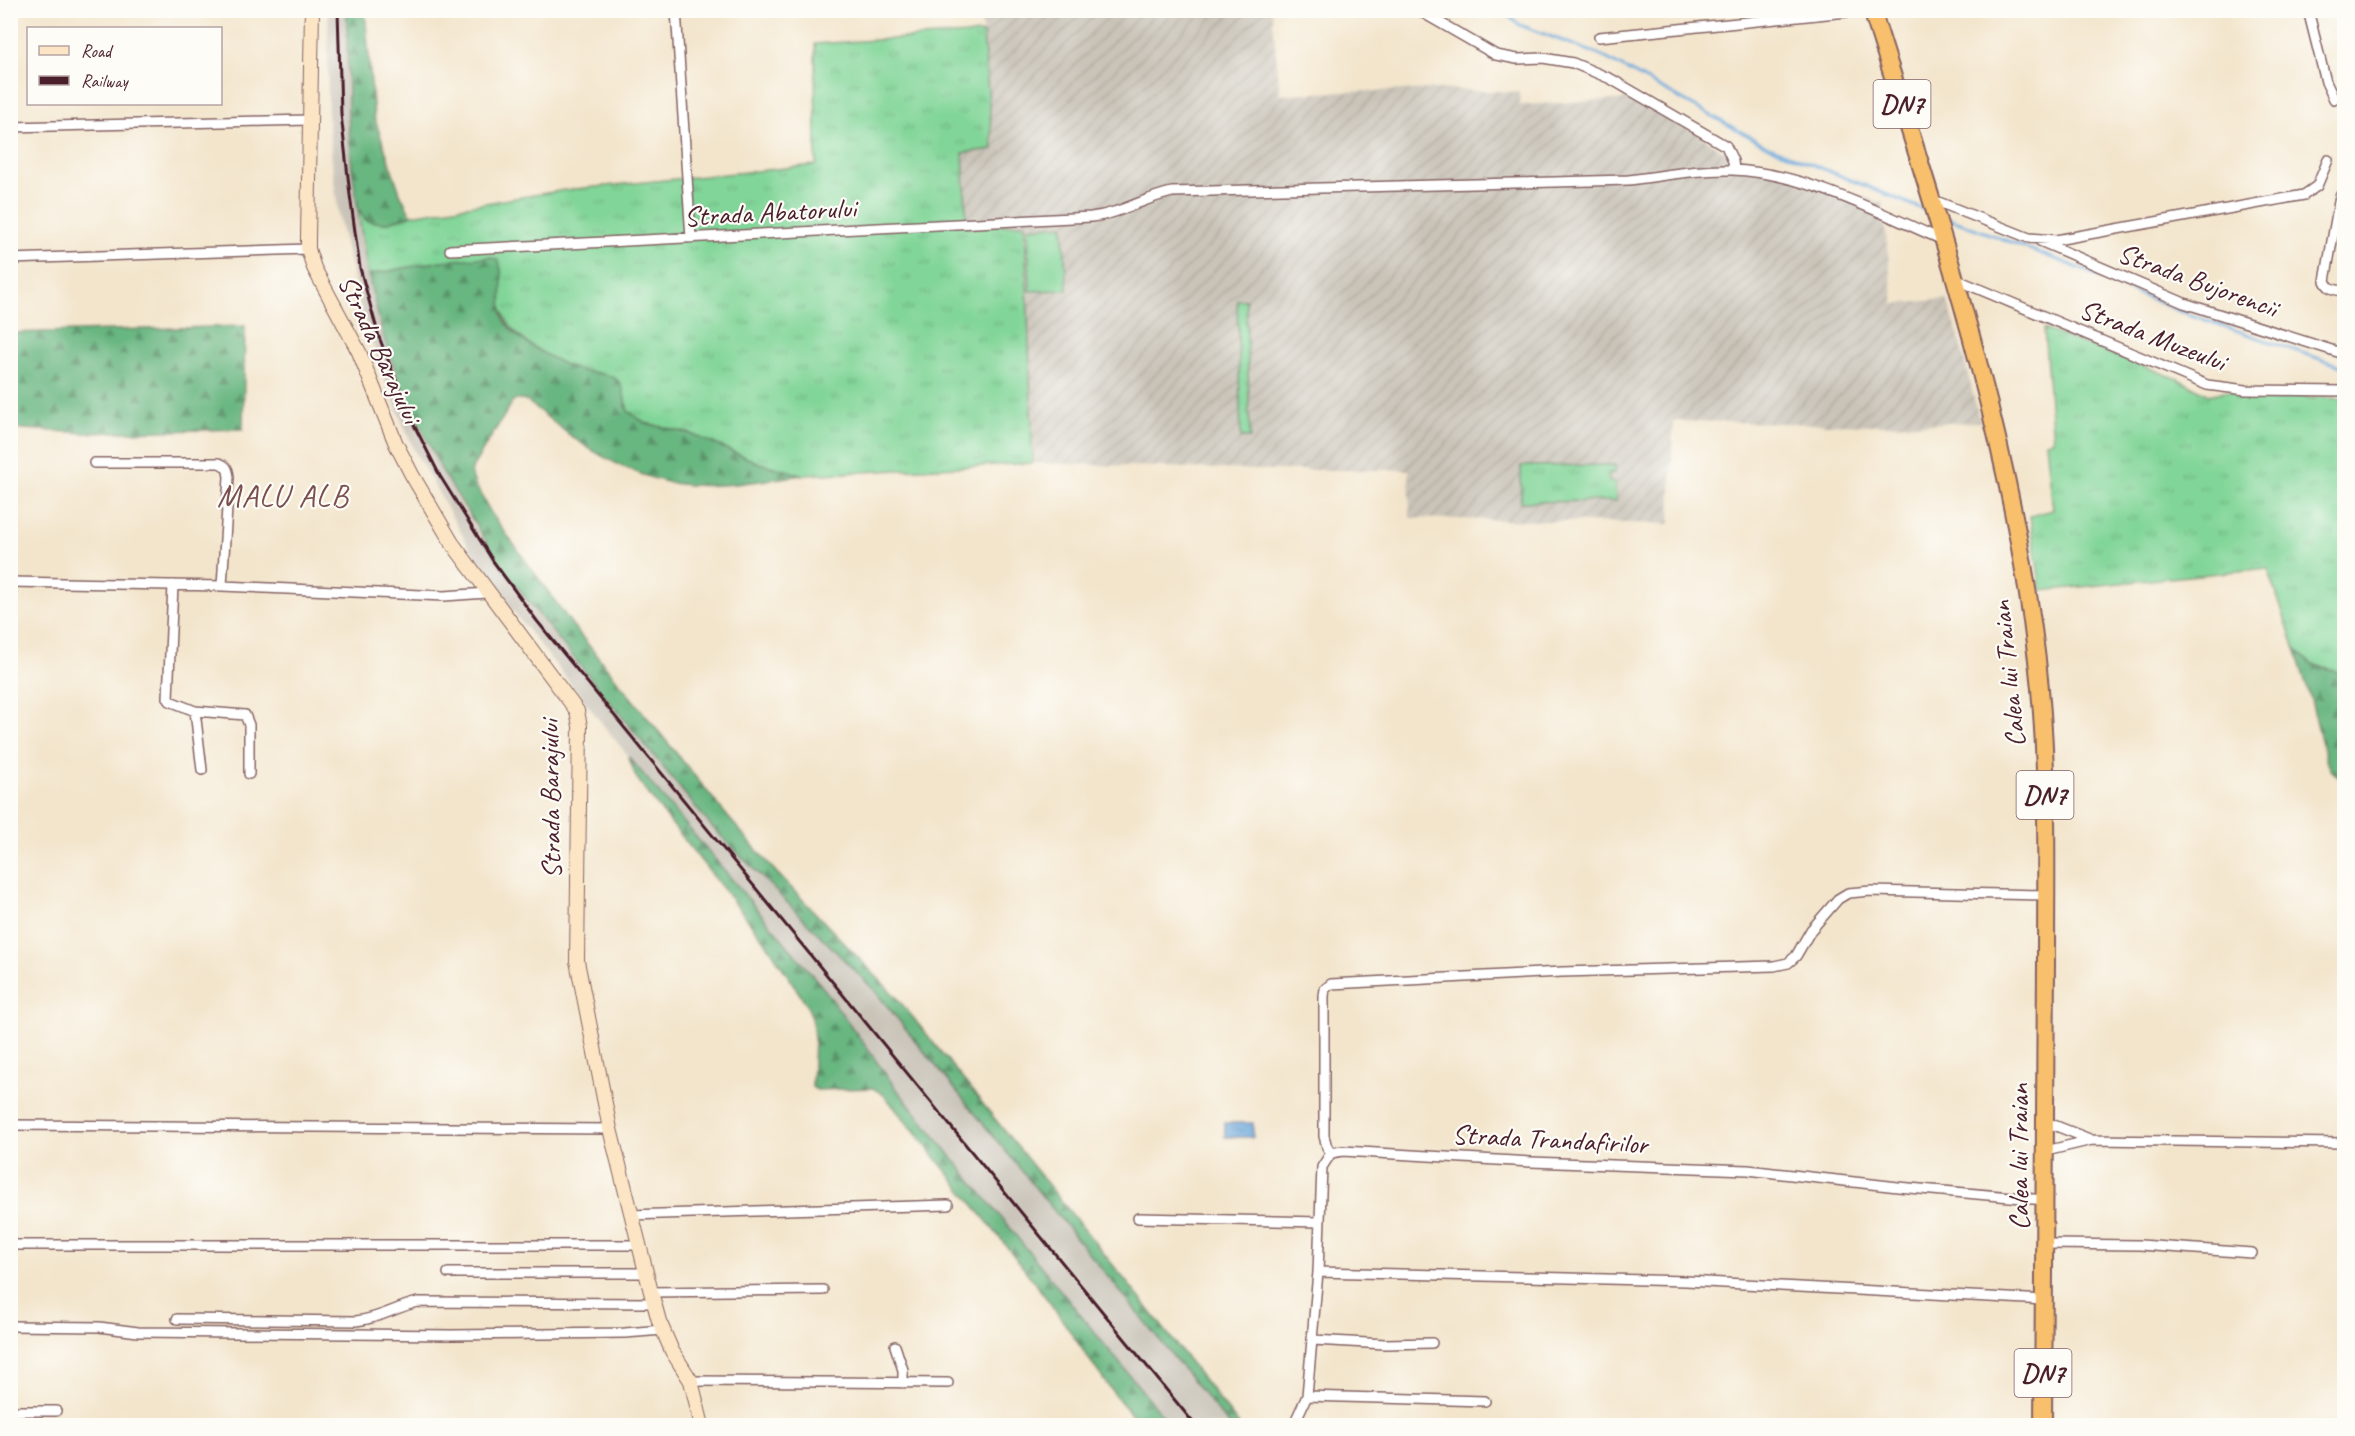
<svg xmlns="http://www.w3.org/2000/svg" width="2355" height="1436" viewBox="0 0 2355 1436" font-family="Caveat,sans-serif">
<style>
.industrial{fill:url(#industrial-furrows)}
.railway{fill:#c9c3b8}
.grass{fill:url(#grass-tufts);stroke:#667a62;stroke-width:1.5}
.forest{fill:url(#forest-firs);stroke:#596a56;stroke-width:1.5}
.park{fill:#81d598;stroke:#667a62;stroke-width:1.5}
.water{fill:url(#water-ripples);stroke:#596282;stroke-width:1.5}
.lines{fill:none;stroke-linecap:round;stroke-linejoin:round}
.stream{stroke:#68a6da;stroke-width:3}
.street-casing{stroke:#856463;stroke-width:12}
.secondary-casing{stroke:#856463;stroke-width:16}
.highway-casing{stroke:#856463;stroke-width:20}
.street{stroke:#fff;stroke-width:9}
.secondary{stroke:#fce5c4;stroke-width:14}
.highway{stroke:#f8bf6c;stroke-width:16}
.rail{stroke:#4a1f2b;stroke-width:3}
.labels{text-anchor:middle;dominant-baseline:central;stroke-width:4.5;stroke-linejoin:round;paint-order:stroke}
.shield{fill:#fdfcf7;stroke:#806168;stroke-width:1.5}
.shield-label{font-size:27px;font-weight:bold;fill:#4a1f2b}
.street-label{font-size:28px;fill:#4a1f2b;stroke:#fdfcf7}
.quarter-label{font-size:32px;letter-spacing:1.5px;fill:#7a4f4e;stroke:#fdfcf7}
</style>
<defs>
<pattern id="industrial-furrows" width="10" height="10" patternUnits="userSpaceOnUse" patternTransform="scale(1.5)"><rect width="10" height="10" fill="#c9c3b8"/><path d="M-1 1l2-2M0 10L10 0M9 11l2-2" fill="none" stroke="#aea79e"/></pattern>
<pattern id="grass-tufts" width="24" height="20" patternUnits="userSpaceOnUse" patternTransform="scale(1.5)"><rect width="24" height="20" fill="#81d598"/><path d="M3 7l-1-3M5 7V3M7 7l1-3M15 17l-1-3M17 17v-4M19 17l1-3" fill="none" stroke="#71b683"/></pattern>
<pattern id="forest-firs" width="22" height="20" patternUnits="userSpaceOnUse" patternTransform="scale(1.5)"><rect width="22" height="20" fill="#68b680"/><path d="M5 1l3.5 6h-7zM16 11l3.5 6h-7z" fill="#589369"/></pattern>
<pattern id="water-ripples" width="26" height="14" patternUnits="userSpaceOnUse" patternTransform="scale(1.5)"><rect width="26" height="14" fill="#68a6da"/><path d="M2 4q2-2 4 0t4 0M15 11q2-2 4 0t4 0" fill="none" stroke="#5887b1"/></pattern>
</defs>
<rect width="100%" height="100%" fill="#fdfcf7"/>
<filter id="ink" filterUnits="userSpaceOnUse"><feTurbulence type="fractalNoise" baseFrequency=".0167" numOctaves="2"/><feDisplacementMap in="SourceGraphic" scale="12" xChannelSelector="R" yChannelSelector="G"/><feConvolveMatrix kernelMatrix="1 2 1 2 8 2 1 2 1" color-interpolation-filters="sRGB"/></filter>
<filter id="wash" filterUnits="userSpaceOnUse"><feTurbulence type="fractalNoise" baseFrequency=".008" numOctaves="4" result="noise"/><feDisplacementMap in="SourceGraphic" scale="24" xChannelSelector="R" yChannelSelector="G"/><feGaussianBlur stdDeviation="1.35" result="paint"/><feColorMatrix in="noise" values="0 0 0 0 0 0 0 0 0 0 0 0 0 0 0 0 0 1.4 0 .05"/><feComposite in="paint" operator="in"/></filter>
<g filter="url(#wash)">
<rect width="100%" height="100%" fill="#f3e5cc"/>
<path class="industrial" d="M981,11h291l8,83 159,-5 80,3 1,13 109,-6 66,32 24,18 163,54 12,101 53,-5 10,32 23,91 -100,3 -207,-4 -3,103 -260,-6 -1,-48h-156l-219,-7 -9,-238 -58,3 -4,-76 30,-3z"/>
<path class="railway" d="M328,11h19l1,103 4,54 16,107 17,67 17,47 25,55 30,54 26,42 47,64 181,222 163,164 355,435h-59l-275,-338 -70,-97 -197,-234 -112,-141 -45,-65 -57,-100 -32,-77 -22,-69 -21,-86 -6,-45 -5,-60z"/>
<path class="grass" d="M983,33l10,116 -30,4 4,74 58,-3 8,239 -230,12 -44,-12 -68,-29 -46,-11 -17,-12 -7,-26c-6,-4 -13,-9 -20,-11 -7,-3 -16,-2 -23,-4 -24,-8 -68,-32 -75,-58l-62,-51 -73,14 -10,-66 9,12 18,2 27,-8 153,-25 251,-25 -1,-121z
M1237,300h9l4,138h-9z
M2044,329l134,50 31,16 15,-4 120,8v280l-15,-11 -17,-3 -17,-16 -27,-81 -227,23 -11,-75 23,-6 -7,-68 7,-2z
M1615,465v8h-6v9h6l1,19 -95,1v-36z"/>
<path class="forest" d="M347,11h18l9,106 26,76 11,22 -26,8 -18,-2 -9,-12 -6,-41 -4,-54z
M491,257l7,3c9,19 -2,47 8,63 10,17 54,41 73,47 12,4 35,1 42,15 3,5 4,19 7,26l17,12 46,11 68,29 44,12c-40,5 -83,14 -124,9 -33,-4 -74,-24 -101,-43 -18,-13 -34,-27 -51,-40l-9,-2 -5,2 -40,65 -2,8 4,10 16,29 82,113 155,191 48,55 122,127 249,308 92,118h-10l-355,-435 -163,-164 -181,-222 -28,-37 -60,-96 -40,-82 -17,-47 -17,-67 73,-14z
M245,326l-2,103 -160,4 -72,-5v-95z
M2295,649l17,16 22,5 10,9v101l-14,-10 -3,-7 -17,-67z
M628,756l197,234 70,97 275,338 -30,-1c-37,-39 -63,-86 -96,-129 -51,-68 -106,-134 -160,-200l-11,-7 -56,2 -5,-3 2,-49 -2,-20 -5,-13 -40,-61 -115,-145 -16,-22z"/>
<path class="park" d="M1063,225l4,65 -37,1 -2,-63z"/>
<path class="water" d="M1225,1123h28v14h-28z"/>
<g class="lines">
<path class="stream" d="M1501,10l19,15 80,30 167,91 163,66
M1942,216l129,49 108,46 165,56"/>
</g>
</g>
<g filter="url(#ink)">
<g class="lines">
<g class="street-casing">
<path id="street" d="M676,10l15,228
M1418,10l78,45 21,4 26,-1 30,5 38,16 115,67 7,15 1,9
M2308,10l18,72 8,17
M1599,37l267,-27
M10,127l299,-7
M2340,196l-15,85c4,9 11,9 19,10
M1931,199l98,39 27,2 248,-45 13,-9 11,-26
M2040,241l144,62 160,51
M450,250l641,-33c29,-3 53,-19 81,-25l456,-12c35,-4 69,-11 104,-10 71,2 147,43 211,70
M10,259l298,-10
M1955,279l252,106 39,5 98,1
M94,463h125c8,3 9,6 10,14l-7,109
M10,582l212,4 222,10 43,-3
M173,585l-5,113 2,3 25,10 50,4 4,10v49
M195,711l7,59
M2046,1122l46,18
M10,1125l600,4
M2046,1151l46,-11 252,3
M1331,1153l-4,-6 -3,-11v-140l1,-7 6,-5 231,-12 212,-6 14,-3 8,-7 15,-26 27,-31 10,-6 23,-2 175,4
M630,1215l318,-10
M1138,1218l182,4
M2045,1244l95,1 112,8
M10,1245h628
M1318,1272l368,9 358,19
M448,1273h198
M651,1292l172,-2
M177,1319l179,2c23,-2 40,-14 62,-19l236,1
M10,1326l89,1 39,5 314,3 173,-2 38,-3
M1313,1340l72,4 47,-1
M895,1346l8,24v13
M691,1381l257,2
M1307,1396l178,5
M10,1411h46
M1293,1426l14,-30 11,-124 4,-105 9,-14 12,-2 188,11 217,8 150,17 147,13"/>
</g>
<g class="secondary-casing">
<path id="secondary" d="M312,10l-4,227v12l6,19 45,84 37,92 16,31 40,68 125,168 3,15 -3,235 33,168 41,163 8,29 13,30 19,30 11,45"/>
</g>
<g class="highway-casing">
<path id="highway" d="M1872,10c67,214 139,427 165,650 12,101 9,202 9,303 0,154 -1,308 -3,463"/>
</g>
<use href="#street" class="street"/>
<use href="#secondary" class="secondary"/>
<use href="#highway" class="highway"/>
<path class="rail" d="M338,10l3,104 9,81 10,73 19,69 33,84 28,55 53,85 44,60 659,805"/>
</g>
</g>
<g class="labels">
<g class="shield">
<rect x="1873.5" y="80" width="57" height="48" rx="4.5"/>
<rect x="2016.5" y="771" width="57" height="48" rx="4.5"/>
<rect x="2014.5" y="1349" width="57" height="48" rx="4.5"/>
</g>
<g class="shield-label">
<text x="1902" y="104">DN7</text>
<text x="2045" y="795">DN7</text>
<text x="2043" y="1373">DN7</text>
</g>
<g class="street-label">
<text transform="translate(770 212) rotate(-3)">Strada Abatorului</text>
<text transform="translate(2198 280) rotate(20)">Strada Bujorencii</text>
<text transform="translate(2153 335) rotate(21)">Strada Muzeului</text>
<text transform="translate(380 349) rotate(65)">Strada Barajului</text>
<text transform="translate(2008 674) rotate(-96)">Calea lui Traian</text>
<text transform="translate(550 799) rotate(-91)">Strada Barajului</text>
<text transform="translate(1550 1139) rotate(3)">Strada Trandafirilor</text>
<text transform="translate(2018 1157) rotate(-90)">Calea lui Traian</text>
</g>
<g class="quarter-label">
<text x="283" y="495">MALU ALB</text>
</g>
</g>
<rect width="2355" height="1436" fill="none" stroke="#fdfcf7" stroke-width="36"/>
<rect x="27" y="27" width="195" height="78" fill="#fdfcf7" stroke="#b5a4a5" stroke-width="1.5"/>
<rect x="39" y="46" width="30" height="9" fill="#fce5c4" stroke="#b5a4a5" stroke-width="1.5"/>
<text x="81" y="57" font-size="18" fill="#4a1f2b">Road</text>
<rect x="39" y="76" width="30" height="9" fill="#4a1f2b" stroke="#b5a4a5" stroke-width="1.5"/>
<text x="81" y="87" font-size="18" fill="#4a1f2b">Railway</text>
</svg>
